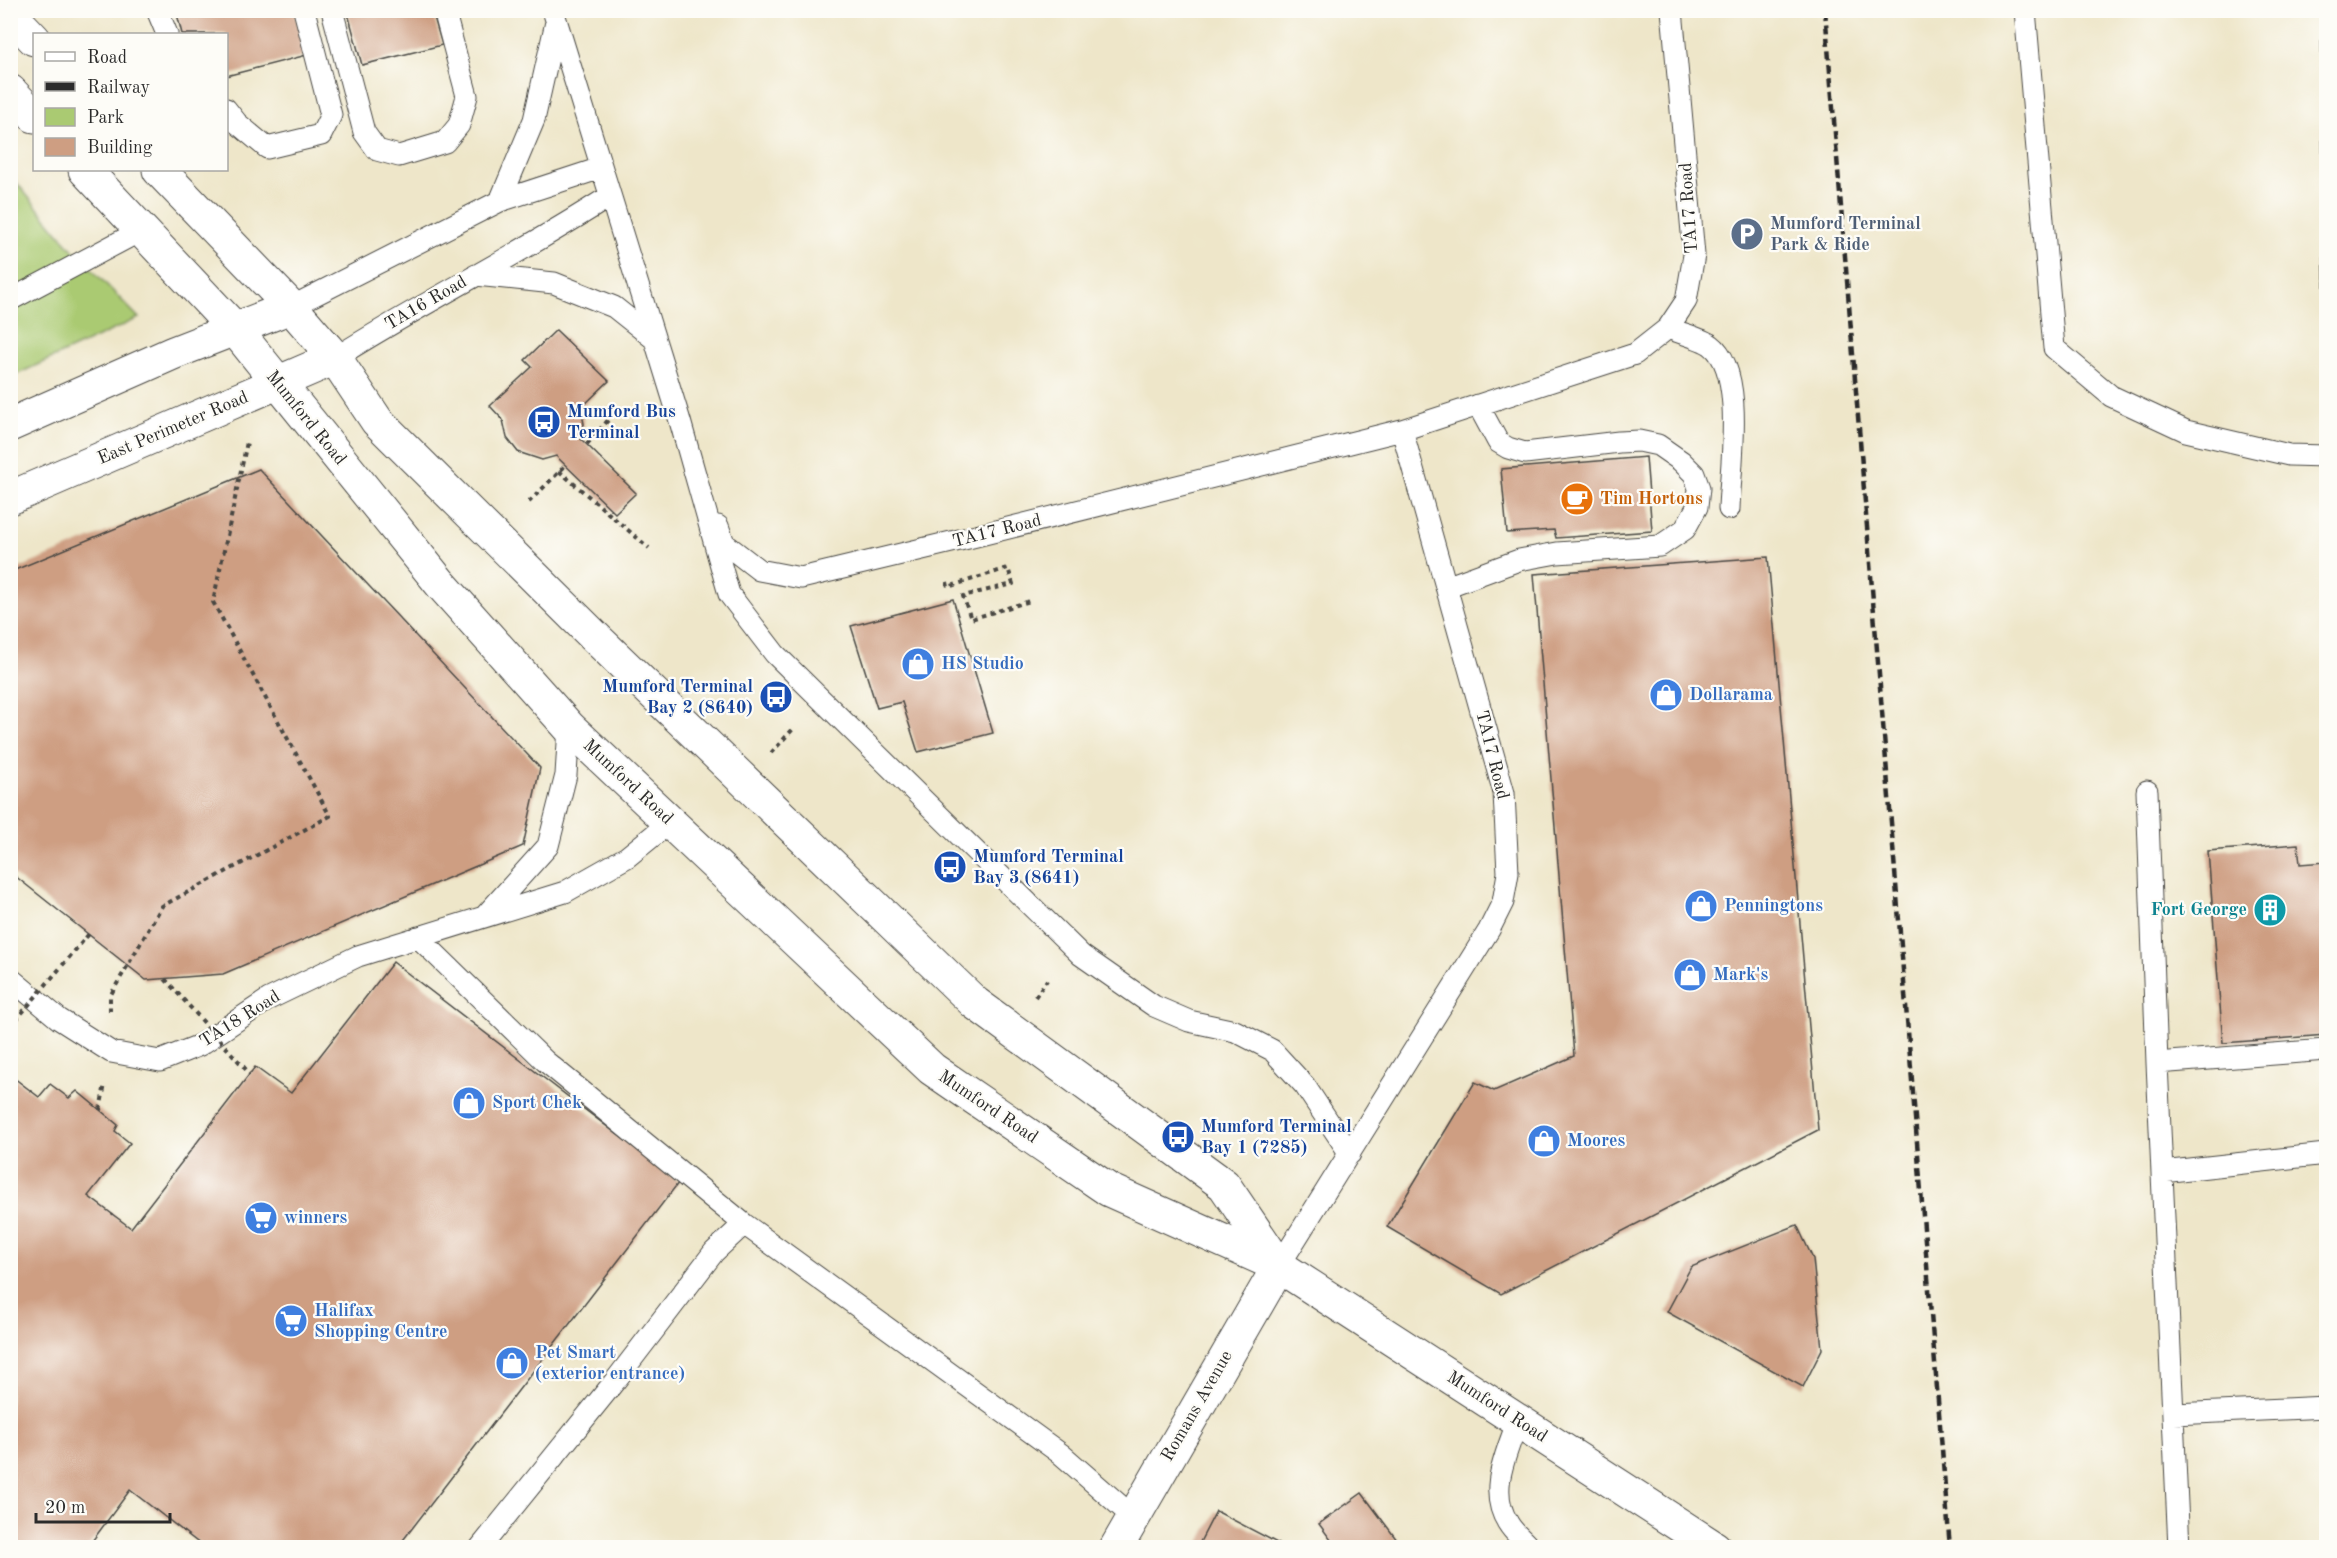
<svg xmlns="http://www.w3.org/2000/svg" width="2337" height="1558" viewBox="0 0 2337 1558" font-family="'Old Standard TT',serif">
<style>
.green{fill:#aaca72;stroke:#6a7a4e;stroke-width:1.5}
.building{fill:#ce9e82}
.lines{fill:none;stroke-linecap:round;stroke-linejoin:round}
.lane-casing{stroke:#484743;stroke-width:23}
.street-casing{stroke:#484743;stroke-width:35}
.secondary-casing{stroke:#484743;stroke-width:35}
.path{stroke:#484743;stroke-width:4;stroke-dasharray:4.5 4.5;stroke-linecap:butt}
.lane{stroke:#fff;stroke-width:21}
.street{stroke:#fff;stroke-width:33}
.secondary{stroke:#fff;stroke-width:33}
.rail{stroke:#2b2b2b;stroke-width:4.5;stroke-dasharray:9 4.5;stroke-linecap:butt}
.path-bridge{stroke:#484743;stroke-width:4;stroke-dasharray:4.5 4.5;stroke-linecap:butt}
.labels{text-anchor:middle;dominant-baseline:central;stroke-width:4.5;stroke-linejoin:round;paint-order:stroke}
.street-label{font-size:18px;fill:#2b2b2b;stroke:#fdfcf7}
.service-label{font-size:18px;font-weight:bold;fill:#4e5e75;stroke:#fdfcf7;text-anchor:start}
.transit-label{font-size:18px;font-weight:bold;fill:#164399;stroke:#fdfcf7;text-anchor:start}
.food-label{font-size:18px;font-weight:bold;fill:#c56008;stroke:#fdfcf7;text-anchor:start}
.shop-label{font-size:18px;font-weight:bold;fill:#366cbe;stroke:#fdfcf7;text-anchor:start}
.culture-label{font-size:18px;font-weight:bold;fill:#0d838f;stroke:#fdfcf7;text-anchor:end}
</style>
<rect width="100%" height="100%" fill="#fdfcf7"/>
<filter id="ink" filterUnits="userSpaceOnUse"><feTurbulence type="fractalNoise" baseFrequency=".0167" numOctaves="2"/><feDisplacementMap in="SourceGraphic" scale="12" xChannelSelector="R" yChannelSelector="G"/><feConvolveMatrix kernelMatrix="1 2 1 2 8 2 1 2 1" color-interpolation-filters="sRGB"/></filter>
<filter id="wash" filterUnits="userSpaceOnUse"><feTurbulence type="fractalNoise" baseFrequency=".008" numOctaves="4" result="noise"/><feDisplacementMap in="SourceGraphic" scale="24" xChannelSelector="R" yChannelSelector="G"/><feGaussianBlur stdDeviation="1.35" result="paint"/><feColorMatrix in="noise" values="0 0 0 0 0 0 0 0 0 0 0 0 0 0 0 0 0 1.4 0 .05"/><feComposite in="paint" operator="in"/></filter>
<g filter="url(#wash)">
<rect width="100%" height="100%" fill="#eee6c9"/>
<path class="green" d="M10,175l62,74 67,69 -128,59z"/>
<g id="blocks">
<path class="building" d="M176,10h118l13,45 -81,21v-42h-44z
M347,10h85l10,35 -80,20z
M2321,10h5v288h-2z
M556,330l53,51 -28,27 3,16 -3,15 55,54 -21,20 -59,-57 -14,4 -24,-8 -11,-14 -4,-18 -13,-14 42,-39 -7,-7z
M1646,457l6,74 -96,7 -2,-8 -47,3 -6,-64z
M259,469l281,299 -17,78 -300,128 -77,6 -136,-108v-300z
M1768,557l50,573 -317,164 -114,-67 88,-145 19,9 80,-35 -40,-482z
M953,599l40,134 -75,19 -16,-50 -25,6 -26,-82z
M2298,844l2,20 26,-2v94h-2l2,79 -103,8 -15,-192z
M393,962l286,220 -282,366h-192l-75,-58 -43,58h-77v-473l29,22 11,-13 19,14 8,-7 41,34 -3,6 15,12 -42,53 43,32 124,-161 36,26z
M1797,1225l16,34 9,90 -19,38 -136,-75 24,-45z
M1362,1493l41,55h-66l-18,-24z
M1216,1511l67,35 -1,2h-85z"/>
</g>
</g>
<g filter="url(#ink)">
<use href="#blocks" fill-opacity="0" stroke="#484743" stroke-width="1.5"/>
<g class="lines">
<g class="lane-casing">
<path id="lane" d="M157,10l10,24
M332,10l32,122 13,18 22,6 46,-14 14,-17 8,-29 -23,-86
M553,10l127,411 49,173 46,60 306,301 73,51 35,15 46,10 37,19 33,36 45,68
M2025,10l29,338 57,48 75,35 103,24 37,1
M226,109l11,14 30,25 54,-13 10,-20 -27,-105
M500,201l34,-81 22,-98
M476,275l78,8 60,24 39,31
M10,300l132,-70
M291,307l209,-106 101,-33
M1668,328c11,5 33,10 43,17 35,26 19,124 18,164
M335,358c90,-57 186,-104 275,-162
M718,526l6,17 35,27 42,8 167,-40 434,-108 233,-76 33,-26 18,-27 8,-46 -22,-245
M1446,587l73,-27 38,-7 103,-7 25,-17 12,-22 2,-19 -5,-14 -13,-13 -23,-16 -19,-4 -20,1 -94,11 -17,-5 -10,-6 -20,-37
M2147,791l10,272
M485,916l63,-70 18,-71 3,-48
M418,937l127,124 199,163 317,230 72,63
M10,978l49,41 52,33 49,9 40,-16 69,-46 89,-43 207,-64 62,-35 43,-35
M2162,1172l164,-18
M1279,1266l210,-336 14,-28 5,-29 -4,-80 -102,-363
M2174,1414l152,-7
M1518,1420c-11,33 -31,70 -10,103 5,9 15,17 22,25
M480,1548l135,-167 99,-129 30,-28
M2179,1548l-22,-485 169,-13"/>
</g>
<g class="street-casing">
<path id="street" d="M10,425l163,-72 118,-46
M10,498l325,-140
M1116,1548l163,-282"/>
</g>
<g class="secondary-casing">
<path id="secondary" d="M10,14l24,25
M10,91l24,25
M85,170l149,158 206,255 129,144 363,342 177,121 170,76 436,282
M159,170l132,137 44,51 42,63 220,218 378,364 249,182 55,81"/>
</g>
<path class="path" d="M587,444l23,-26
M559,471l90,77
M529,502l36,-36
M947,582l1,5 60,-19 5,16 -50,12 8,23 59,-18
M771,753l22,-24
M1035,997l12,-17
M110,1011v-15l52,-90 168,-90 -117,-214 34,-160
M100,1110l5,-26"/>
<use href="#lane" class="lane"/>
<use href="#street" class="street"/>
<use href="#secondary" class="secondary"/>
<path class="rail" d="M1825,10l125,1538"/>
<path class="path-bridge" d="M165,979l85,95
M10,1027l79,-93"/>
</g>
</g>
<defs>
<g id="parking-disc" transform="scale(1.725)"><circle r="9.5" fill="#5c6f8a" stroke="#fdfcf7"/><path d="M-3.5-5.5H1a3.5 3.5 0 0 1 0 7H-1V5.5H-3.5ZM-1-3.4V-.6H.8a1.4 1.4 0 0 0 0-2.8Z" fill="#fff"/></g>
<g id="bus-disc" transform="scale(1.725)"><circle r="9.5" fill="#1a4fb4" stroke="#fdfcf7"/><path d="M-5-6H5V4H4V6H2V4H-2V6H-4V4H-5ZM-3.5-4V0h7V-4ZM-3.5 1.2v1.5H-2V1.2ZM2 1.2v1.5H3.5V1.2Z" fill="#fff"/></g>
<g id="cafe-disc" transform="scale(1.725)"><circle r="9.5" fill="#e8710a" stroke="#fdfcf7"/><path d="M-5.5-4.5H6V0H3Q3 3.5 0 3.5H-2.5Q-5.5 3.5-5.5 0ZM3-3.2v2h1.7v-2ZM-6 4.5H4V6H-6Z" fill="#fff"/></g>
<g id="shop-disc" transform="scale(1.725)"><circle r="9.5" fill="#3f7fe0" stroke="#fdfcf7"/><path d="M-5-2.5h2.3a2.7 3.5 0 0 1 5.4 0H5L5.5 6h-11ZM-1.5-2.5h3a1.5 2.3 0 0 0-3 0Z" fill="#fff"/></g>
<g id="building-disc" transform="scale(1.725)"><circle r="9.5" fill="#0f9aa8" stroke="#fdfcf7"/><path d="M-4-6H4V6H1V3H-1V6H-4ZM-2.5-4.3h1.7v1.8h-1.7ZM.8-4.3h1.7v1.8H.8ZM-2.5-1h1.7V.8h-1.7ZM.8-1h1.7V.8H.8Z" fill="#fff"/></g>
<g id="supermarket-disc" transform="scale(1.725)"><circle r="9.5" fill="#3f7fe0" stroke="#fdfcf7"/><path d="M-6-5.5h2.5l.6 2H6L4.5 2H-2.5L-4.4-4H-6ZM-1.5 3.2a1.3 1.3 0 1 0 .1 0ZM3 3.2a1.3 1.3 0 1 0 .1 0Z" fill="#fff"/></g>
</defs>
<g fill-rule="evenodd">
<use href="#parking-disc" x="1747" y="234"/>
<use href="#bus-disc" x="544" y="422"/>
<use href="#cafe-disc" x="1577" y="499"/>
<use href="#shop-disc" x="918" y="664"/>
<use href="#shop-disc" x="1666" y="695"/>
<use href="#bus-disc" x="776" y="697"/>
<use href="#bus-disc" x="950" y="867"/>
<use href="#shop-disc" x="1701" y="906"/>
<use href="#building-disc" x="2270" y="910"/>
<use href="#shop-disc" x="1690" y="975"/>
<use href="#shop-disc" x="469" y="1103"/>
<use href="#bus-disc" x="1178" y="1137"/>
<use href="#shop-disc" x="1544" y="1141"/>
<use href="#supermarket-disc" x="261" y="1218"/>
<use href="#supermarket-disc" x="291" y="1321"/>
<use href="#shop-disc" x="512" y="1363"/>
</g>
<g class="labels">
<g class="street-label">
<text transform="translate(1689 208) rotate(-94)">TA17 Road</text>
<text transform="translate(426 303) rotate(-30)">TA16 Road</text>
<text transform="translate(306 418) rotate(51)">Mumford Road</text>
<text transform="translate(173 428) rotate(-23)">East Perimeter Road</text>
<text transform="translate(997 531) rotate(-14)">TA17 Road</text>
<text transform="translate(1492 755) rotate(76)">TA17 Road</text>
<text transform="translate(628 782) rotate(43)">Mumford Road</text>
<text transform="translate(240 1019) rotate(-32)">TA18 Road</text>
<text transform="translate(988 1107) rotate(34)">Mumford Road</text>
<text transform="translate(1197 1406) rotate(-60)">Romans Avenue</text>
<text transform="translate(1497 1407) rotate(33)">Mumford Road</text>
</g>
<g class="service-label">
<text x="1770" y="224">Mumford Terminal<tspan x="1770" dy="21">Park &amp; Ride</tspan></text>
</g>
<g class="transit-label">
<text x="567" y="412">Mumford Bus<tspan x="567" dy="21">Terminal</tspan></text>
<text x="753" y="687" text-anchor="end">Mumford Terminal<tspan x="753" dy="21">Bay 2 (8640)</tspan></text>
<text x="973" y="857">Mumford Terminal<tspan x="973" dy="21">Bay 3 (8641)</tspan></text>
<text x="1201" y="1127">Mumford Terminal<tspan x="1201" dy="21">Bay 1 (7285)</tspan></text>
</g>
<g class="food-label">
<text x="1600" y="499">Tim Hortons</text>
</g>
<g class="shop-label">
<text x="941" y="664">HS Studio</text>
<text x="1689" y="695">Dollarama</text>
<text x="1724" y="906">Penningtons</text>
<text x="1713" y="975">Mark's</text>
<text x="492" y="1103">Sport Chek</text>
<text x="1567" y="1141">Moores</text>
<text x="284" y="1218">winners</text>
<text x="314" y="1311">Halifax<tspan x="314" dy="21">Shopping Centre</tspan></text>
<text x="535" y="1353">Pet Smart<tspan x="535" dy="21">(exterior entrance)</tspan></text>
</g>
<g class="culture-label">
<text x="2247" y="910">Fort George</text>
</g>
</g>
<rect width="2337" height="1558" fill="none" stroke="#fdfcf7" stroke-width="36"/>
<rect x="33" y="33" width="195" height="138" fill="#fdfcf7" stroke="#a9a8a5" stroke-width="1.5"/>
<rect x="45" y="52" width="30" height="9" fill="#ffffff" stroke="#a9a8a5" stroke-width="1.5"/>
<text x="87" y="63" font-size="18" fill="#2b2b2b">Road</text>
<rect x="45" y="82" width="30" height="9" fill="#2b2b2b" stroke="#a9a8a5" stroke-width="1.5"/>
<text x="87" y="93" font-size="18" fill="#2b2b2b">Railway</text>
<rect x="45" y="108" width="30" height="18" fill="#aaca72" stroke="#a9a8a5" stroke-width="1.5"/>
<text x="87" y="123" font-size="18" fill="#2b2b2b">Park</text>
<rect x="45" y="138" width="30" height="18" fill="#ce9e82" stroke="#a9a8a5" stroke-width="1.5"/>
<text x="87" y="153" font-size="18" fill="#2b2b2b">Building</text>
<path d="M36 1513v9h134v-9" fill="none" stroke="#2b2b2b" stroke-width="3"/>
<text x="45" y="1513" font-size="18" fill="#2b2b2b" stroke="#fdfcf7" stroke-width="4.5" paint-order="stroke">20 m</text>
</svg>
